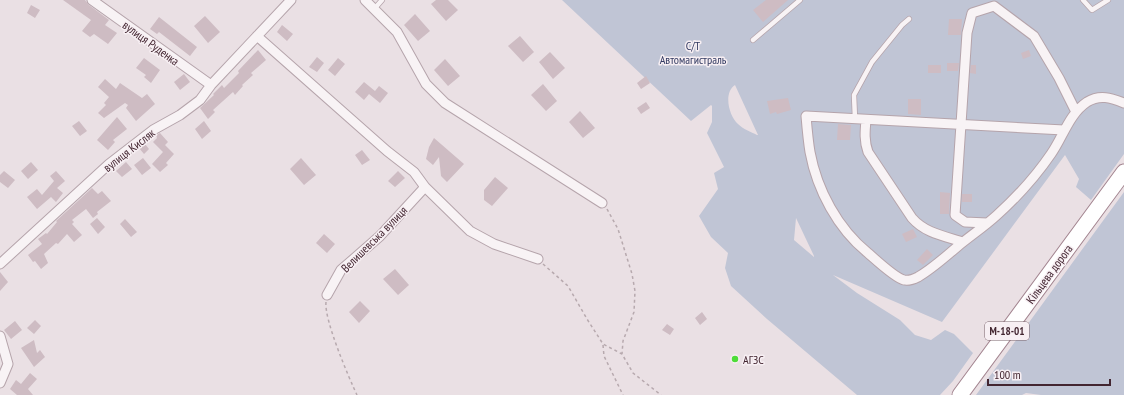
<svg xmlns="http://www.w3.org/2000/svg" width="1124" height="395" viewBox="0 0 1124 395" font-family="'PT Sans Narrow',sans-serif">
<style>
.green{fill:#c0c5d5;fill-rule:evenodd}
.building{fill:#cebcc3}
.lines{fill:none;stroke-linecap:round;stroke-linejoin:round}
.service-casing{stroke:#b5a4ab;stroke-width:6}
.minor-casing{stroke:#b5a4ab;stroke-width:11}
.trunk-casing{stroke:#a38590;stroke-width:17}
.path{stroke:#b7a9ae;stroke-width:1.5;stroke-dasharray:3 3;stroke-linecap:butt}
.service{stroke:#f8f3f5;stroke-width:4.5}
.minor{stroke:#f8f3f5;stroke-width:9}
.trunk{stroke:#fff;stroke-width:15}
.poi-dot{fill:#4edc38;stroke:#f7eff3;stroke-width:1.5}
.labels{text-anchor:middle;dominant-baseline:central;stroke-width:3;stroke-linejoin:round;paint-order:stroke}
.shield{fill:#f7eff3;stroke:#79626b;stroke-width:1}
.shield-label{font-size:11px;font-weight:bold;fill:#432631}
.street-label{font-size:12px;fill:#432631;stroke:#f7eff3}
.park-label{font-size:12px;fill:#323a61;stroke:#f7eff3}
.poi-label{font-size:12px;fill:#432631;stroke:#f7eff3;text-anchor:start}
</style>
<rect width="100%" height="100%" fill="#eae0e4"/>
<path class="green" d="M562,0h562v154l-33,46 -15,-13 3,-8 -14,-24 -123,167 -109,-47 24,18 43,27 15,15 16,5 14,-10 9,4 19,19 -20,28 -13,14h-83l-90,-76 -36,-33 -6,-18 3,-15 -17,-16 -12,-21 19,-27 -4,-16 10,-6 -17,-34 5,-11v-16l-1,-1 -20,16zM735,85l23,50h-1c-6,-3 -14,-6 -19,-11 -9,-8 -15,-31 -3,-39zM796,218l18,38v1l-20,-17z
M1124,192v203h-83l-15,-2 -4,2h-46z"/>
<path class="building" d="M63,0h22l4,5 20,15 -4,5 12,8 -9,11 -14,-10 -4,3 -8,-6 9,-11z
M436,0h12l10,10 -12,11 -15,-17z
M766,0h22l-25,22 -10,-12z
M31,5l9,5 -5,8 -8,-5z
M415,14l15,17 -12,10 -14,-16z
M205,16l15,16 -12,11 -14,-17z
M159,17l38,30 -7,9 -31,-24 -2,2 -7,-5z
M949,19h13l-1,16h-13z
M282,25l11,9 -6,7 -10,-9z
M520,36l14,16 -11,10 -15,-16z
M258,50l8,10 -15,13 2,2 -11,10 1,1 -8,9 -2,-3 -20,18 2,2 -7,7 -8,-11 14,-13 -1,-1 9,-9 2,3 15,-15 -1,-2z
M1029,50l2,6 -8,3 -2,-6z
M550,52l15,16 -12,11 -14,-17z
M317,57l7,6 -7,9 -8,-5z
M144,58l16,12 -9,13 -7,-6 2,-2 -10,-7z
M338,58l7,6 -10,12 -7,-6z
M445,59l15,17 -12,10 -14,-16z
M947,63h12l-1,8h-11z
M928,65h13v8h-13z
M971,65h5v9l-6,-1z
M184,74l6,8 -10,8 -6,-8z
M646,76l4,7 -9,6 -4,-6z
M105,79l11,10 4,-6 22,15 5,-4 8,10 -19,17 -10,-13 2,-3 -3,-2 -21,15 -6,-5 8,-8 -2,-2 5,-6 -11,-10z
M364,82l11,9 4,-5 9,7 -8,10 -11,-9 -5,6 -9,-8z
M543,84l14,17 -11,10 -15,-16z
M788,98l3,12 -14,4 -1,-2 -6,2 -3,-13z
M908,99h13v16l-13,-1z
M646,102l4,6 -9,6 -4,-6z
M580,111l15,17 -12,10 -14,-16z
M117,117l10,12 -14,11 2,2 -7,8 -11,-10z
M79,121l8,10 -7,5 -8,-10z
M204,121l7,10 -9,8 -7,-10z
M838,124l13,1 -1,15h-13z
M160,133l8,9 -3,3 9,9 -8,9 2,2 -8,7 -8,-8 11,-12 -10,-10 4,-4 -1,-3z
M434,138l30,26 -17,18 -6,-6 -2,-19 -6,8 -7,-6 3,-12z
M145,144l4,5 -5,5 -5,-6z
M362,150l8,10 -8,5 -7,-10z
M143,158l8,10 -9,7 -8,-10z
M301,158l15,17 -12,10 -14,-16z
M31,162l7,8 -10,9 -7,-8z
M126,162l6,7 -10,8 -6,-6z
M4,171l11,9 -7,8 -8,-6v-7z
M56,171l9,10 -8,7 6,5 -7,9 -5,-5 -14,12 -10,-12 10,-8 5,6 12,-14 -4,-5z
M398,171l7,7 -10,9 -7,-6z
M495,177l13,11 -16,18 -8,-6v-10z
M92,188l6,6 4,-3 9,10 -14,11 1,2 -5,4 -7,-9 -14,11 2,2 -2,2 10,11 -8,7 -7,-8 -9,10 -2,-1 -12,11 4,9 -7,6 -6,-8 -2,1 -5,-7 14,-11 -4,-5 8,-6 1,1 10,-12 -1,-1z
M940,192l10,1 -1,21h-9z
M962,194h10v8h-10z
M97,218l8,9 -7,7 -8,-10z
M125,219l12,13 -6,5 -11,-13z
M913,229l4,8 -11,5 -4,-8z
M324,234l11,10 -8,9 -11,-10z
M927,249l6,6 -10,10 -6,-5z
M395,269l14,16 -11,10 -15,-16z
M0,272l8,10 -8,9z
M360,301l10,10 -11,12 -10,-11z
M702,312l5,7 -7,6 -5,-7z
M35,320l6,6 -7,8 -7,-6z
M15,321l7,9 -11,9 -7,-9z
M667,324l7,5 -4,6 -8,-5z
M34,340l3,13 3,-3 5,7 -11,10 -13,-19z
M30,373l7,6 -9,10 5,6h-16l-7,-6 6,-9 5,4z"/>
<g class="lines">
<g class="service-casing">
<path id="service" d="M1083,0l9,10 16,-10
M375,8l7,-8
M753,40l47,-40
M855,119l-1,-24 18,-33 30,-37 7,-6"/>
</g>
<g class="minor-casing">
<path id="minor" d="M92,0l119,85
M365,0l32,32 29,52 19,19 157,100
M257,36l130,115 27,21 11,15 45,44 24,13 44,15
M866,120c-1,11 -2,21 2,32l44,66c13,15 32,18 51,24
M1064,130l-258,-14c1,12 2,24 4,36 7,38 28,77 58,101 7,6 27,25 36,27 4,1 10,-1 14,-3 14,-8 27,-20 39,-30 13,-11 27,-20 40,-32 20,-18 39,-39 54,-61 12,-17 18,-40 36,-52 13,-8 24,-4 37,1
M987,223l-22,-1 -10,-7 12,-182 5,-20 22,-7 40,30 25,42 17,34
M0,264l109,-100 44,-34 27,-15 20,-15 11,-15 80,-85
M327,295l14,-25 39,-34 45,-49
M0,336l8,28 -8,19"/>
</g>
<g class="trunk-casing">
<path id="trunk" d="M960,395l164,-223"/>
</g>
<path class="path" d="M607,209l11,20 14,45 3,17 -1,21 -11,29 -1,13
M543,264l25,22 19,33 16,25 19,10 11,19 28,22
M326,302c-2,18 23,76 31,93
M603,345l1,11 19,39"/>
<use href="#service" class="service"/>
<use href="#minor" class="minor"/>
<use href="#trunk" class="trunk"/>
</g>
<circle class="poi-dot" cx="735" cy="359" r="4"/>
<g class="labels">
<rect class="shield" x="985" y="322" width="44" height="18" rx="3"/>
<g class="shield-label">
<text x="1007" y="331">М-18-01</text>
</g>
<g class="street-label">
<text transform="translate(151 43) rotate(36)">вулиця Руденка</text>
<text transform="translate(129 150) rotate(-38)">вулиця Кисляк</text>
<text transform="translate(374 239) rotate(-45)">Велишевська вулиця</text>
<text transform="translate(1049 274) rotate(-54)">Кільцева дорога</text>
</g>
<g class="park-label">
<text x="693" y="45">С/Т<tspan x="693" dy="14">Автомагистраль</tspan></text>
</g>
<g class="poi-label">
<text x="743" y="359">АГЗС</text>
</g>
</g>
<path d="M988 379v6h122v-6" fill="none" stroke="#432631" stroke-width="2"/>
<text x="994" y="379" font-size="12" fill="#432631" stroke="#f7eff3" stroke-width="3" paint-order="stroke">100 m</text>
</svg>
